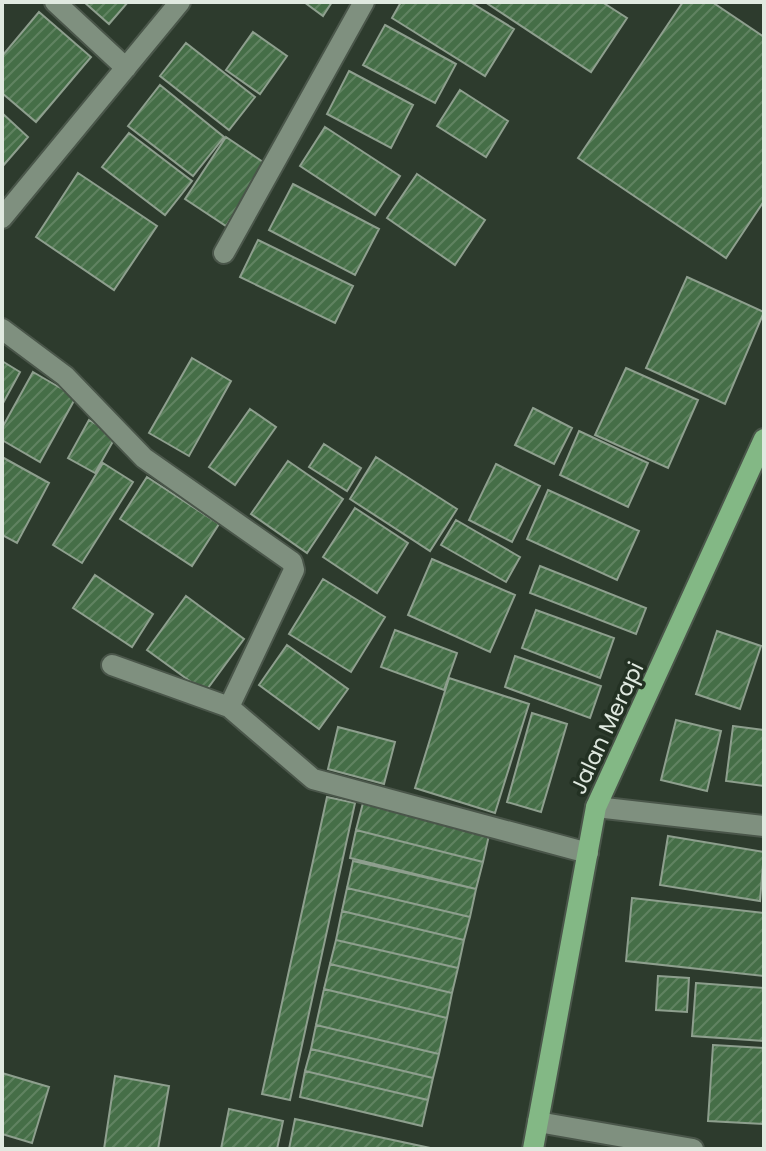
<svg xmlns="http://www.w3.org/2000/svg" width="766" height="1151" viewBox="0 0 766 1151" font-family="Poppins,sans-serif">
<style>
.building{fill:url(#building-hatch);stroke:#8e9f8e;stroke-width:2}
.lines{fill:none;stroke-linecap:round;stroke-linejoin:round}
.minor-casing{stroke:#4a564a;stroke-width:24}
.major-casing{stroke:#4a564a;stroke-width:24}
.minor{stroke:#7f907f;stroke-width:20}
.major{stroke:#83b885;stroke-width:20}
.labels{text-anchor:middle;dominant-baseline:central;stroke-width:7;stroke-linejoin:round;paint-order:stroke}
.street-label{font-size:22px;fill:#e0e9e0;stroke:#233123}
</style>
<defs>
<pattern id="building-hatch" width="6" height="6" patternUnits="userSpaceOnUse" patternTransform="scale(2)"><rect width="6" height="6" fill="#456e47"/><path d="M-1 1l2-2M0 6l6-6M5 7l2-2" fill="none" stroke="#608361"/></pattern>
</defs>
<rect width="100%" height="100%" fill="#2d3b2d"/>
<path class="building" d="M84,2h44l-19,22z
M304,2h28l-9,14z
M401,2h69l44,27 -29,47 -93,-58z
M485,2h117l25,16 -36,54z
M683,2h29l52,35v164l-38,57 -148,-100z
M39,12l52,45 -55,65 -34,-29v-37z
M385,25l71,39 -21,39 -72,-38z
M253,32l34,24 -27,38 -34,-24z
M186,43l69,54 -26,33 -69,-54z
M349,71l64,34 -22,43 -64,-34z
M160,85l64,52 -31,39 -65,-50z
M460,90l48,31 -22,36 -49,-31z
M2,113l26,24 -26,30z
M325,127l75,49 -25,39 -75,-49z
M129,133l63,48 -27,34 -63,-48z
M226,137l40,27 -40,62 -41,-27z
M78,173l79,53 -43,64 -78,-53z
M417,174l68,46 -30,45 -68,-47z
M293,184l86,45 -24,46 -86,-45z
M258,240l95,46 -18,37 -95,-46z
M687,277l77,35 -39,92 -79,-36z
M192,358l39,23 -42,75 -40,-23z
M2,361l18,11 -18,33z
M626,368l72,32 -30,68 -73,-33z
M33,372l43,25 -36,65 -38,-22v-12z
M533,408l39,20 -18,36 -39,-19z
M250,409l26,18 -41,58 -26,-18z
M89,420l27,16 -21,37 -27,-15z
M579,431l69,32 -20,44 -68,-32z
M324,444l37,24 -14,23 -38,-24z
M2,457l47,26 -32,60 -15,-8z
M376,457l81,52 -27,42 -80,-52z
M288,461l55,38 -36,54 -56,-39z
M103,463l30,19 -51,81 -29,-18z
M496,464l44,22 -28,56 -43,-22z
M147,477l72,47 -27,42 -72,-47z
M548,490l91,41 -22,49 -90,-41z
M355,508l53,35 -31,50 -54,-36z
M456,520l64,37 -14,25 -65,-37z
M432,559l83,36 -25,57 -82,-37z
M540,566l106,42 -10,26 -106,-41z
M95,575l58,39 -21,33 -59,-39z
M323,579l62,38 -34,55 -62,-38z
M186,596l58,43 -39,53 -58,-42z
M536,610l78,28 -14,40 -78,-30z
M395,630l62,23 -13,37 -63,-23z
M717,631l44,15 -21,63 -44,-15z
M287,645l61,44 -29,40 -60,-44z
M515,656l86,30 -11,32 -85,-31z
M449,678l80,26 -34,109 -80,-25z
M532,713l35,11 -26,88 -34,-10z
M676,720l45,11 -14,60 -46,-11z
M733,726l31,4v56l-38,-5z
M338,727l57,15 -11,42 -56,-15z
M327,797l28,6 -65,297 -28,-6z
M363,803l126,32 -6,27 -127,-32z
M356,830l127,32 -7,27 -126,-31z
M668,836l96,16 -4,49 -100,-16z
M353,861l123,28 -6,28 -123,-29z
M347,888l123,29 -6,23 -122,-29z
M632,898l132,15v63l-138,-15z
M342,911l122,29 -6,28 -122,-28z
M336,940l122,28 -6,25 -122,-29z
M330,964l122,29 -5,25 -123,-29z
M658,976l31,2 -2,34 -31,-2z
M696,983l68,5v53l-72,-5z
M324,989l123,29 -8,36 -123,-29z
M316,1025l123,29 -6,24 -122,-29z
M713,1045l51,3v76l-56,-3z
M311,1049l122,29 -5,22 -123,-29z
M305,1071l123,29 -6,26 -122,-29z
M2,1073l47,14 -17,56 -30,-9z
M115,1076l54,10 -11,63h-54z
M229,1109l54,12 -6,28h-56z
M295,1119l140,30h-146z"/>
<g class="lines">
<g class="minor-casing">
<path id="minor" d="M55,2l71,66
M2,218l178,-216
M224,253l140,-251
M2,329l63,47 79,82 148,104 2,8 -65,137 84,72 275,74
M112,665l117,42
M596,807l168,19
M538,1122l155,27"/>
</g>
<g class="major-casing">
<path id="major" d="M533,1149l63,-342 168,-368"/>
</g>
<use href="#minor" class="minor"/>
<use href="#major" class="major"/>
</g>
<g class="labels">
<g class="street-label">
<text transform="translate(607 728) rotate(-65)">Jalan Merapi</text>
</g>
</g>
<rect width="766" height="1151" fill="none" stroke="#e0e9e0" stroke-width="8"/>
</svg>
